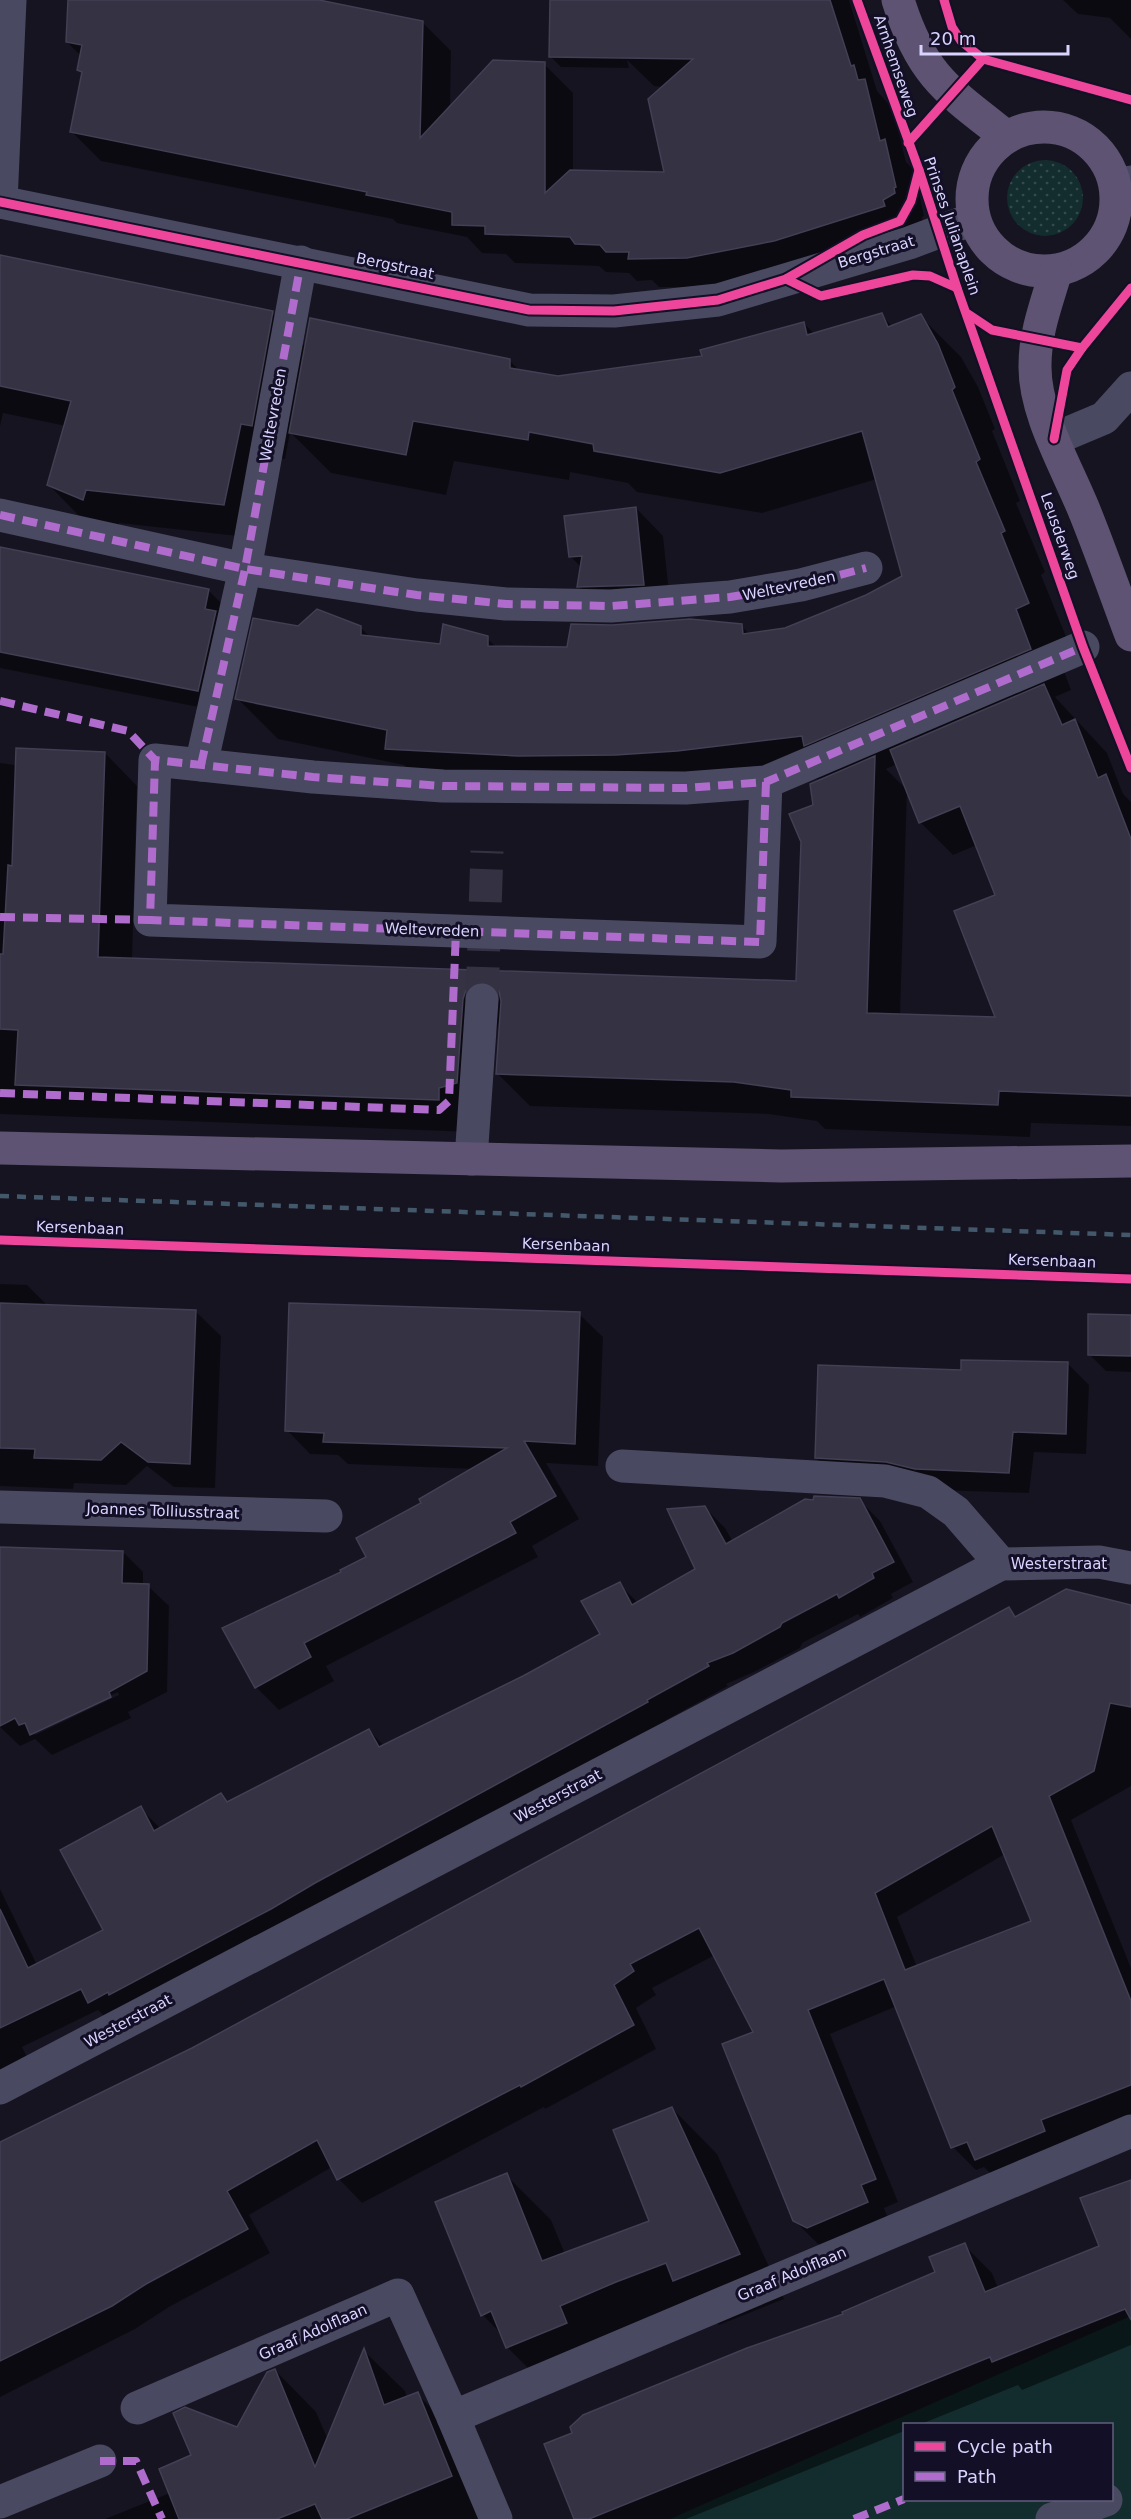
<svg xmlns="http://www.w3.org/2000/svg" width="1131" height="2519" font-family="'DejaVu Sans',sans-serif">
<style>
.grass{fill:url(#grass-dots)}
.green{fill:#132c2d;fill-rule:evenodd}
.shadow{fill:#0007;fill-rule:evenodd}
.building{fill:#343243;stroke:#433f54;stroke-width:1.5;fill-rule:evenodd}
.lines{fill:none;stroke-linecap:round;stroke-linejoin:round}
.minor-tunnel{stroke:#333142;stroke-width:33;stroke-dasharray:33 16;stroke-linecap:butt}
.minor{stroke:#4a4962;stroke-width:33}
.major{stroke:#5e5373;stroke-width:33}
.rail{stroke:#43596b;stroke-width:4.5;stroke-dasharray:9 8;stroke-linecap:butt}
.quiet{stroke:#b06ccc;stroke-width:8;stroke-dasharray:15 8;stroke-linecap:butt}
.cycleway-casing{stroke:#130f26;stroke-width:13}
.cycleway{stroke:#ed469a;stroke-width:9}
.labels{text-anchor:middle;stroke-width:6;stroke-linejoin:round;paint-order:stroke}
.street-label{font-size:15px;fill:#d9d4ff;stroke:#130f26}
</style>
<defs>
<pattern id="grass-dots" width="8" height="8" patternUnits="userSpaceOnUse" patternTransform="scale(1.5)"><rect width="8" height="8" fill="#132c2d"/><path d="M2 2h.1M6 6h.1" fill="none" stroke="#354a4c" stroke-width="1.8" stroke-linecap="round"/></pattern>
</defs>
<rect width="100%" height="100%" fill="#161421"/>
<!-- grass -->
<circle class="grass" cx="1045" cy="198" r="38"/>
<!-- green -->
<path class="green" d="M1131,2316V2519H670ZM904,2424H1112V2500H904Z"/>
<!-- shadow -->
<g class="shadow">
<polygon points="69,0 311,0 422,22 451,51 450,109 544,64 573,93 573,172 666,173 665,87 654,86 627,60 629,68 561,67 551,57 552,0 849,0 877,91 893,109 906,162 914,170 924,216 922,217 923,222 717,287 659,287 652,280 637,281 629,273 606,272 599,266 515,263 506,254 482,253 467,237 397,223 393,219 101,161 72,132 83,75 79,70 81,56 67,42"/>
<polygon points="1063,0 1131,0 1131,39 1110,18 1078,14"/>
<path d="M0,256L272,313L306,347L510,361L520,371L558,378L704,358L804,323L814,334L881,315L893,327L920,316L961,357L978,387L995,429L992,431L1020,501L1016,503L1045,572L1041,575L1069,644L1056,650L1071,690L1055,697L1107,753L1123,794L1131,802V1126L1031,1123L1030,1137L825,1129L817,1121L768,1114L530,1106L497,1073L500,1018L471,1132L0,1114V763L30,767L105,753L137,786L132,960L797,982L815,806L824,778L718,792L428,789L404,765L278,739L237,698L299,627H360L371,638L441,645L487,638L497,648L569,649L741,626L751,635L785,630L867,597L904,577L877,479L762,513L637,492L628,483L570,472L569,480L454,461L446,495L331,473L290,432L285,459L275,457L257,538L119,523L117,532L82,519L49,485L66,426L3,413L0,426ZM897,764L920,822L953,855L977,845L997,896V1019L900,1016L907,790L886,769Z"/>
<polygon points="636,508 663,536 671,612 606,614 578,586 581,567 571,557"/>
<polygon points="0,549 208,590 229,611 219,711 0,668"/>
<polygon points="0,1284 27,1285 48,1306 195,1311 221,1336 215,1488 174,1487 147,1466 126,1485 74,1483 73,1489 0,1486"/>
<polygon points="579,1314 603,1337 598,1466 546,1463 579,1519 532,1546 538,1557 326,1666 334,1681 279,1710 256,1687 343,1573 368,1558 423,1504 474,1469 348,1464 338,1455 310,1454 287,1430"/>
<polygon points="1131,1317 1131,1372 1106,1371 1089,1354"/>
<polygon points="1068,1364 1089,1385 1086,1454 1034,1452 1029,1493 937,1490 837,1479 816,1458 962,1372"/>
<polygon points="859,1500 880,1521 913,1582 891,1594 893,1598 860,1617 858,1614 802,1643 800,1648 754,1672 726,1684 728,1686 666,1720 667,1723 110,2022 98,2010 22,2047 32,2067 0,2083 0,1889 37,1965 105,1931 140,1808 161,1829 221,1795 229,1803 369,1730 384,1746 524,1677 602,1635 619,1584 638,1603 697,1569 705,1508 725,1528 733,1542"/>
<path d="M0,1548L123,1552L143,1572V1586H148L169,1606L167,1692L128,1712L131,1718L52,1755L35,1739L20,1746L0,1727ZM118,1692L119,1695L35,1735L32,1732Z"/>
<path d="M1131,1607V1786L1071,1820L1131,1968V2116L999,2182L984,2167L976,2170L953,2147L897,2006L830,2034L898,2202L884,2208L891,2226L831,2250L818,2244L794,2220L756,2032L715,1955L652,1988L656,1995L636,2008L656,2049L545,2109L544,2107L362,2203L339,2179L332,2167L249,2215L270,2253L169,2307L135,2329L0,2397V2144L192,2050L1009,1609L1017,1618ZM1005,1854L1033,1922L917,1967L897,1917Z"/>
<polygon points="672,2108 717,2154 784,2299 719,2325 704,2310 604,2351 611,2369 552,2392 507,2347 502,2335 483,2315 506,2175 551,2220 565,2254 651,2222"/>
<polygon points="1131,2194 1131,2345 1022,2390 1018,2385 921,2424 904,2424 904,2431 686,2519 576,2519 845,2315 937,2273 964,2245 992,2273 998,2288 1101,2246"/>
<polygon points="364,2351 405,2391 407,2398 417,2394 459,2435 488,2519 105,2519 170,2493 193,2456 238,2429 275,2370 316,2412 328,2440"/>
</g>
<!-- building -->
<g class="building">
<polygon points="68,0 319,0 423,21 420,138 493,60 545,62 545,193 570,170 664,172 648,99 693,59 549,57 550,0 830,0 851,66 854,65 858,80 865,79 880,141 885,139 896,187 894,188 895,193 883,200 885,206 774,241 687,258 628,259 629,252 606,252 600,245 575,244 570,237 485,234 485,226 452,225 452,212 366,195 367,192 70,132 82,72 77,70 82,45 66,42"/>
<polygon points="0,255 273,311 252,426 241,424 224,505 86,490 83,500 47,485 71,401 0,386"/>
<polygon points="882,313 888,327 921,314 938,344 955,387 952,390 980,459 976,462 1005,531 1001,533 1029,603 1016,609 1031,649 804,746 802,736 677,751 615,755 518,756 385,749 387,730 235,699 253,618 298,626 317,609 361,626 361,635 440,644 443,624 488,636 488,646 567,647 571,624 612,625 690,619 742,624 743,634 785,628 866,595 902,576 862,431 720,473 594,451 593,444 529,432 528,440 413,421 406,455 289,433 310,318 510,359 510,368 558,376 702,356 700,350 804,322 807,335"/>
<polygon points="636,507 644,585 577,587 582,556 569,557 564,516"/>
<polygon points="0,547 209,589 205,609 216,611 198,691 0,652"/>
<polygon points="1044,684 1062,725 1075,719 1098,778 1106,774 1131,839 1131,1096 999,1091 998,1105 791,1097 791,1090 734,1082 496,1074 501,1001 499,991 493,985 483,981 473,983 466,990 463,999 457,1083 439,1088 439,1100 15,1085 18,1030 0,1029 0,954 3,954 8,865 12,866 16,748 105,752 98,957 796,981 801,842 789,814 813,805 810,784 875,756 867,1013 995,1017 954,911 995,895 960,806 919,823 890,750"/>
<polygon points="0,1303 196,1310 190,1464 148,1462 121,1442 101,1460 34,1458 35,1449 0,1448"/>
<polygon points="289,1303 580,1312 575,1444 524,1441 556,1496 510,1522 516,1533 304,1643 311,1657 255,1688 222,1628 341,1572 340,1570 366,1557 356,1538 421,1503 419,1499 507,1448 323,1442 324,1433 285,1431"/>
<polygon points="1088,1314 1131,1315 1131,1356 1088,1355"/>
<polygon points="961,1360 1068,1362 1066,1434 1013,1432 1009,1473 915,1469 886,1462 815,1458 818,1365 961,1370"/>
<polygon points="814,1496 860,1498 894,1562 872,1573 874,1578 839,1598 837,1594 782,1623 780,1627 733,1653 707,1663 709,1666 647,1700 648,1702 315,1883 271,1909 109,1995 108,1992 88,2003 81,1989 0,2028 0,1909 28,1968 103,1930 60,1850 141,1806 154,1831 221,1793 227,1802 369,1729 379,1747 523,1676 600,1634 581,1601 620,1582 632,1605 695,1569 667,1509 705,1506 726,1544 805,1499 813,1500"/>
<polygon points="0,1547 123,1551 122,1583 149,1584 147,1671 109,1692 111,1697 30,1735 25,1723 19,1725 15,1718 0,1726"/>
<path d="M1066,1589L1131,1605V1707L1110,1703L1094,1771L1049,1796L1131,2001V2085L1041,2120L1045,2131L975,2160L967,2142L951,2148L884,1979L808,2010L876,2179L861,2185L868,2202L807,2228L793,2221L722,2044L753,2032L699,1928L630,1964L634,1971L614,1985L634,2025L521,2087L520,2085L337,2180L317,2140L227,2191L248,2229L146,2284L112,2306L0,2361V2142L192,2048L1009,1607L1015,1617ZM992,1826L1031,1921L905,1970L875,1893Z"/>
<polygon points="672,2107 740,2254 673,2281 666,2263 616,2282 560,2306 567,2323 506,2348 491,2311 481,2316 435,2202 507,2173 542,2261 649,2221 613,2130"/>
<polygon points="1131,2180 1131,2320 1125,2309 992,2362 990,2357 589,2519 574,2519 544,2444 572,2433 570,2427 583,2415 747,2348 843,2314 842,2312 935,2272 929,2257 965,2243 985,2292 1099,2246 1080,2198"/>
<polygon points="364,2348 384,2405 418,2392 452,2476 347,2519 322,2519 315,2504 277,2519 179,2519 159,2469 191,2455 173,2413 185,2407 237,2427 267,2372 275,2369 315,2467"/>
</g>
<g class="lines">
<!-- minor-tunnel -->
<polyline class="minor-tunnel" points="482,1000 487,851"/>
<!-- minor -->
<g class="minor">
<polyline points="1116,184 1131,182"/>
<polyline points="0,202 529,310 614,311 718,300 909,243 973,219"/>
<polyline points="1,202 10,0"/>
<polyline points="1054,439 1104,418 1131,388"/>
<polyline points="0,515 245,569 417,595 506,604 611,606 730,597 801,585 866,568"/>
<polyline points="201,765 245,569 301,262"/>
<polyline points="766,782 760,942 150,920 155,760 313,777 443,786 686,788 766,782 1083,647"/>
<polyline points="471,1159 482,1000"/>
<polyline points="622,1466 885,1481 928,1492 956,1512 1001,1564"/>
<polyline points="0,1507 326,1516"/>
<polyline points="0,2088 1001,1564 1099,1562 1131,1568"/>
<polyline points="137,2408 398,2295 453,2417 1131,2131"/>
<polyline points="453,2417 496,2519"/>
<polyline points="0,2502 100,2461"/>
<polyline points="1052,2519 1106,2500"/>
</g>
<!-- major -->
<g class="major">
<path d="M898,0C921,75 948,91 1007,137"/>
<circle cx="1044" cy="199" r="72"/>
<path d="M1056,271C1047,302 1035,332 1035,365C1034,414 1068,469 1086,515C1102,555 1116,595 1131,635"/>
<polyline points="0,1148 781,1166 1131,1161"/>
</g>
<!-- rail -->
<polyline class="rail" points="0,1196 1131,1235"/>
<!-- quiet -->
<g class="quiet">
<polyline points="0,515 245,569 417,595 506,604 611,606 730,597 801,585 866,568"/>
<polyline points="0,701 128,731 155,760"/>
<polyline points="201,765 245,569 301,262"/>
<polyline points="766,782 760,942 150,920 155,760 313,777 443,786 686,788 766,782 1083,647"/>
<polyline points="0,917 150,920"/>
<polyline points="0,1093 439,1110 449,1101 456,931"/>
<polyline points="100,2461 136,2461 162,2519"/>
<polyline points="854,2519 904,2499"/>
</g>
<!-- cycleway casing -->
<g class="cycleway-casing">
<g id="cycleway">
<polyline points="857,0 919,170 957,288 1083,647 1131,768"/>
<polyline points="944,0 952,27 961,41 983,59 1131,100"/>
<polyline points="908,143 983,59"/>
<polyline points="0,202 529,310 614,311 718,300 786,279 863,235 900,221 911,201 919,170"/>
<polyline points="786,279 821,296 913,275 930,276 957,288"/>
<polyline points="968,314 992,330 1082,348 1131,288"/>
<polyline points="1054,439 1067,370 1082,348"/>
<polyline points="0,1240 1131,1279"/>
</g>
</g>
<!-- cycleway -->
<use href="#cycleway" class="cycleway"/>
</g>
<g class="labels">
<!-- street labels -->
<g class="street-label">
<text transform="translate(896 66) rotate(71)" y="5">Arnhemseweg</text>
<text transform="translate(952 226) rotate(71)" y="5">Prinses Julianaplein</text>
<text transform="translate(876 252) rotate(-17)" y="5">Bergstraat</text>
<text transform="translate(395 266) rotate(12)" y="5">Bergstraat</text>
<text transform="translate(273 415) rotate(-80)" y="5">Weltevreden</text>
<text transform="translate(1060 536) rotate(71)" y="5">Leusderweg</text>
<text transform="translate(789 586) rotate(-12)" y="5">Weltevreden</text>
<text transform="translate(432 930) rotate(2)" y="5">Weltevreden</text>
<text transform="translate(80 1228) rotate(2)" y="5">Kersenbaan</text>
<text transform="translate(566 1245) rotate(2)" y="5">Kersenbaan</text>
<text transform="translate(1052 1261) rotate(2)" y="5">Kersenbaan</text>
<text transform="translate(163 1511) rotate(2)" y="5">Joannes Tolliusstraat</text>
<text x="1059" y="1569">Westerstraat</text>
<text transform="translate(558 1796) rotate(-28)" y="5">Westerstraat</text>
<text transform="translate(128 2021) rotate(-28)" y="5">Westerstraat</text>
<text transform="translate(792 2274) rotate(-23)" y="5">Graaf Adolflaan</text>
<text transform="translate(313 2332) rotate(-24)" y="5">Graaf Adolflaan</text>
</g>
</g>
<!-- legend -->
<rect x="903" y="2423" width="210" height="78" fill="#130f26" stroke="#625e7d" stroke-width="1.5"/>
<rect x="915" y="2442" width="30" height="9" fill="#ed469a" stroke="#625e7d" stroke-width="1.5"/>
<text x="957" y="2453" font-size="18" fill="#d9d4ff">Cycle path</text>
<rect x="915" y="2472" width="30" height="9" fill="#b06ccc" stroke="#625e7d" stroke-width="1.5"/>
<text x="957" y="2483" font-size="18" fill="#d9d4ff">Path</text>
<!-- scale -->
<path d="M921 45v9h147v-9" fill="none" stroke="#d9d4ff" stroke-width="3"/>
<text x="930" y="45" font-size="18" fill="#d9d4ff" stroke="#130f26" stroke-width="4.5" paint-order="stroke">20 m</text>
</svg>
